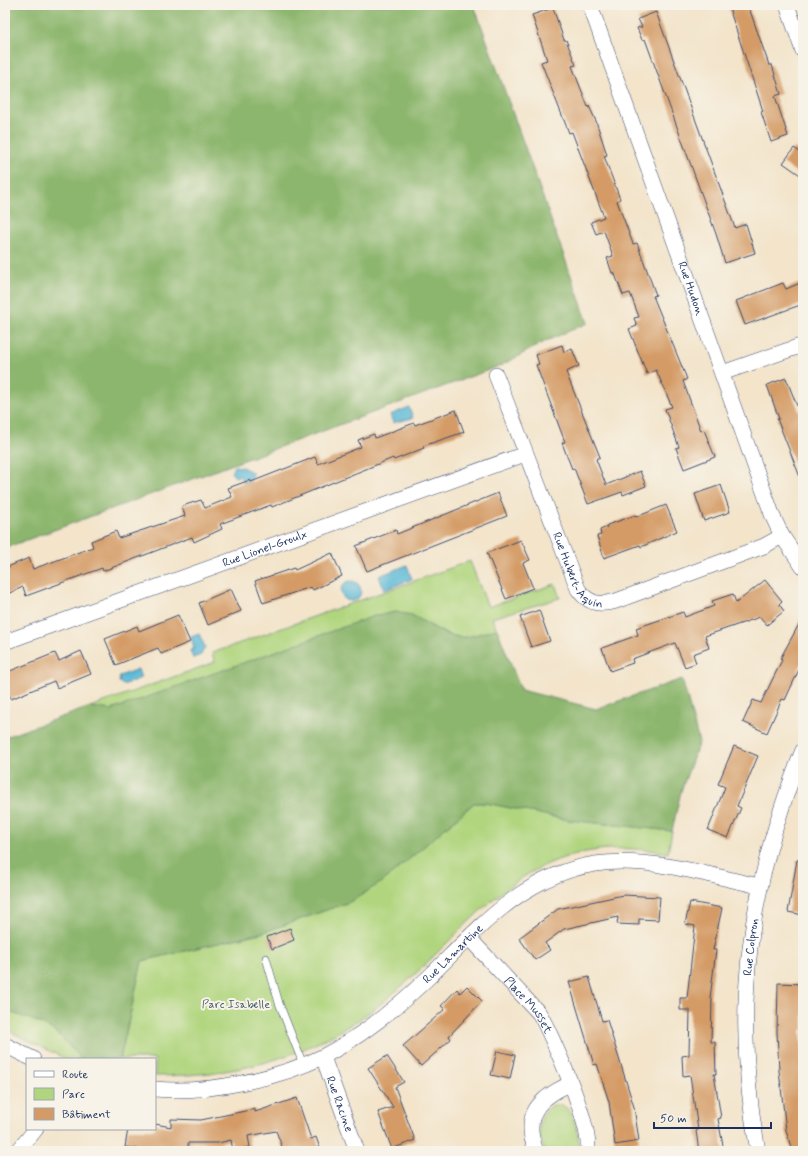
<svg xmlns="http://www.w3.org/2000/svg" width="808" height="1156" font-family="Mynerve,sans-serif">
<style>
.green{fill:#b0d57e;stroke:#66826e}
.forest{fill:#8cb66d;stroke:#547266}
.water{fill:#57b7d5;stroke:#39739a}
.building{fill:#d49b66}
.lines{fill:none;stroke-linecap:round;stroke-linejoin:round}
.lane-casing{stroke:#3b4a6e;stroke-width:8}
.street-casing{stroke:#3b4a6e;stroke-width:16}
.lane{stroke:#fff;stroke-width:7}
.street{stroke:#fff;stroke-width:15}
.labels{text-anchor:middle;stroke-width:4;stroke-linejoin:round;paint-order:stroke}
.street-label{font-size:12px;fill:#1b2f5e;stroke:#f7f3e8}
.park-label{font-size:12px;fill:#405866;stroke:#f7f3e8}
</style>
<rect width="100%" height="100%" fill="#f7f3e8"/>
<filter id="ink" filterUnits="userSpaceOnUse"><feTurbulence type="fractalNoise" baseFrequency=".025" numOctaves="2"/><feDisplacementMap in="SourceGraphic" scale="8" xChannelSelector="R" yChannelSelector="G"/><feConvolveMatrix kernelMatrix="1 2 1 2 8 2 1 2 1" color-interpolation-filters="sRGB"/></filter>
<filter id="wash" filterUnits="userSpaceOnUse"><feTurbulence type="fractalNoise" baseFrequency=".012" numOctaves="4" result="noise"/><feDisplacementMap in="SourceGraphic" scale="16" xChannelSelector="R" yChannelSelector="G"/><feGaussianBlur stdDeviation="0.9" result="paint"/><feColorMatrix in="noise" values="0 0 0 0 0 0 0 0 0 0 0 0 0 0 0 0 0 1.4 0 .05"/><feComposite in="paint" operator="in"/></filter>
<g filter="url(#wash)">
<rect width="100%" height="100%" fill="#f3e4ca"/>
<!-- green -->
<g class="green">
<path d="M470,561L488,607L555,584L560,598L492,618L497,629C469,639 456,642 430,625L111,710L90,707L215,662L212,653Z"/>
<path d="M474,803H486L569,820L672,831L668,853C509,824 470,945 361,1018C297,1061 231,1076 155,1076V1059H120L142,961L264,932L352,901Z"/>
<path d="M5,1010C21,1017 40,1020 54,1031C64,1038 72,1050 82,1059H66L5,1029Z"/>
<path d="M553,1105C557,1105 562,1104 565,1107C575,1113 581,1140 578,1151H545C538,1134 535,1117 553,1105Z"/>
</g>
<!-- forest -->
<g class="forest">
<polygon points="5,5 474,5 588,323 546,341 502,365 486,371 5,548"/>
<path d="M396,612L412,615L445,634L463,638L497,629L521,690L596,709L682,679L699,742L681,791L672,831L569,820L486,803H474L385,880L352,901L264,932L142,961L120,1059H82C72,1050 64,1038 54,1031C39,1020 21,1017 5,1010V737L90,707L111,710L374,616Z"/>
</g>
<!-- water -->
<g class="water">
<polygon points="409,407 413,418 393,423 390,415"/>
<polygon points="235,466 242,467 252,472 252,477 249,482 244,482 240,476 235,477 231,472"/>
<polygon points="407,565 412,579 384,590 379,576"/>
<circle cx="351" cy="591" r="10"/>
<polygon points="199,634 205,647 201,655 193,658 190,651 194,648 191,637"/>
<polygon points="138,669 141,678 123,685 119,682 120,676"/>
</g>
<g id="blocks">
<!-- building -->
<g class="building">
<polygon points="728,5 748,5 769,65 772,65 781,94 775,96 788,136 771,142 761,112 763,111"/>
<polygon points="553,8 564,40 566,40 576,65 572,66 588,107 589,106 596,121 607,155 604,156 620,199 617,201 633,244 637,243 656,295 653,296 687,379 683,381 701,431 704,430 715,457 684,469 676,448 679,447 665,409 672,407 656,370 647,374 629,329 637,326 634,318 639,317 630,293 623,295 614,272 612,273 607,258 613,256 604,231 596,234 591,222 604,217 572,132 569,133 541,62 547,60 532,15"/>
<polygon points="656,12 735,228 746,224 755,253 725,263 716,234 645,39 642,40 637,28 642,27 638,19"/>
<polygon points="794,148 803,154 803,177 783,163"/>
<polygon points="783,283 786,289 800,283 803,290 803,304 745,325 736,301"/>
<polygon points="562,345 564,352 572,349 579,366 566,372 600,457 596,459 606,485 640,471 646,486 623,495 622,492 588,504 574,468 572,469 562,443 565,442 536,365 539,364 536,355"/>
<polygon points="786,378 803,421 802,482 777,419 779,419 767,385"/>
<polygon points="456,410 464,432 423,446 424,448 394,460 393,458 272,507 271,505 220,524 222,529 194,542 192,537 103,571 102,568 26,596 23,587 5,595 5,568 29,558 33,569 93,547 91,541 116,531 119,538 185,516 182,506 201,500 205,508 232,497 228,488 250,480 251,482 315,457 318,464 361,447 358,440 374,434 375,438 414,423 415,425"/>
<polygon points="721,485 730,512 704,521 695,494"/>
<polygon points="498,493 507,516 367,571 356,546 396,530 397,534"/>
<polygon points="666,505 677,531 641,547 640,545 604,558 597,536 601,535 600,530 607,527 607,525 636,515 636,517"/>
<polygon points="521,540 530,560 523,563 533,588 506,599 487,553"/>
<polygon points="332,553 342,576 313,590 311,587 263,603 255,581 294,568 295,570"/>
<polygon points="765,580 782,601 779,604 784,611 767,625 760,617 705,636 709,648 693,654 696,663 685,667 675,643 632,659 633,663 610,671 602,648 638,635 636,628 683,612 685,617 714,606 712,601 733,594 736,603"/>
<polygon points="231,589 241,611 208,625 199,603"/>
<polygon points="539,610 550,641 531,647 520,617"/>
<polygon points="178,615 190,642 161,654 158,648 116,665 105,639 137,626 139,631"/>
<polygon points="803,617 803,661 785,700 782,699 767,733 743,722 753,700 761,703 782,660 780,659"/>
<polygon points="81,651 91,674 57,688 54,681 11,699 5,685 5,673 55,653 59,661"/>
<polygon points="734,746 758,756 737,806 741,808 728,838 708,830 725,787 718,784"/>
<polygon points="797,860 803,860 803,915 788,912"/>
<polygon points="623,895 660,897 658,920 639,919 639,925 617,924 618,917 564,929 545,943 550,950 535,960 519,938 558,909"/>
<polygon points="690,902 722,908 713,950 716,950 710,998 712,998 711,1042 715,1042 716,1074 714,1074 721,1118 718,1119 724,1151 699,1151 696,1131 698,1130 690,1075 683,1076 682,1056 689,1055 690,1010 680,1010 680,998 687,998 695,926 685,924"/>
<polygon points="290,928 294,940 272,949 267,937"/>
<polygon points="589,977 602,1021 607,1020 634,1107 639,1141 615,1145 609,1102 597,1064 594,1065 569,982"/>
<polygon points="778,983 803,984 803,1030 801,1030 803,1070 801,1070 803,1093 803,1151 792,1151 786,1130 779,1071 777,1032"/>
<polygon points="467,986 482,1001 449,1036 451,1039 421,1066 403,1046 445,1009 441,1006 457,989 460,993"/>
<polygon points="497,1051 515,1055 510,1079 491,1075"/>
<polygon points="387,1056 404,1082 395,1087 415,1140 392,1149 378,1112 393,1107 368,1068"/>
<polygon points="297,1098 311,1139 316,1137 321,1151 282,1151 283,1149 276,1131 248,1136 250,1147 233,1151 231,1140 218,1143 188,1143 188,1151 148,1151 125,1147 128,1129 155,1129 155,1124 171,1127 171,1119 201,1120 255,1109 255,1112"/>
</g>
</g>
</g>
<g filter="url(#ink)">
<use href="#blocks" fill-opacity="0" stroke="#3b4a6e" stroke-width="1"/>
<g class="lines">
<!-- lane casing -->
<g class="lane-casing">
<polyline id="lane" points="266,958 279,1003 303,1064"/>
</g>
<!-- street casing -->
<g class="street-casing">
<g id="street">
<path id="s1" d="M590,5L773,517L782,536L803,567"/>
<polyline points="787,5 803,51"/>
<polyline points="722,373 803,345"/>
<path id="s2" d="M496,375L578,589C588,604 600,606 616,601L764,546L782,536"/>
<path id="s3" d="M5,642L525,454"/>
<path id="s4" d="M469,938L539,1013C551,1033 595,1132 587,1151"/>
<polyline points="5,1045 33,1059"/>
<path id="s5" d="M323,1057L357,1151"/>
<path id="s6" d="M155,1089C206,1094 278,1079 324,1056C364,1035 399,1006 432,974C481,926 523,876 595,864C648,856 708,875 759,886"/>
<polyline points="18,1151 36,1129"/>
<path d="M536,1151C522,1116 538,1098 570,1084"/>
<path id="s7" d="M758,1151C731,1009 749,883 803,750"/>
</g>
</g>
<!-- lane -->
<use href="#lane" class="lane"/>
<!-- street -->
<use href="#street" class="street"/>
</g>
</g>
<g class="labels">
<!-- street labels -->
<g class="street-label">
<text dy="4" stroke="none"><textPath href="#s1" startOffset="301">Rue Hudon</textPath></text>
<text dy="4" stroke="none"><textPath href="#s3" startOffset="276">Rue Lionel-Groulx</textPath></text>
<text dy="4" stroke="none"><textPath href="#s2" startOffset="214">Rue Hubert-Aquin</textPath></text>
<text dy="4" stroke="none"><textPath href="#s7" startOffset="205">Rue Colpron</textPath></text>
<text dy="4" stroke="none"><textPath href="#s6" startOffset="339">Rue Lamartine</textPath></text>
<text dy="4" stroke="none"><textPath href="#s4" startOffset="90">Place Musset</textPath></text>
<text dy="4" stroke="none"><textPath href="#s5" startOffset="50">Rue Racine</textPath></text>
</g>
<!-- park labels -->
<g class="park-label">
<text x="236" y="1008">Parc Isabelle</text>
</g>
</g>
<!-- margin -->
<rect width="808" height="1156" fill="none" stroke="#f7f3e8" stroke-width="20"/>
<!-- legend -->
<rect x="26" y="1058" width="130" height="72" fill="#f7f3e8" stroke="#9fa5b1"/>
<rect x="34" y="1071" width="20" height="6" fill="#ffffff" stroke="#9fa5b1"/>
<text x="62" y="1078" font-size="12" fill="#1b2f5e">Route</text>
<rect x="34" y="1088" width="20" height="12" fill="#b0d57e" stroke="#9fa5b1"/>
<text x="62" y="1098" font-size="12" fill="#1b2f5e">Parc</text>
<rect x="34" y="1108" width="20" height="12" fill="#d49b66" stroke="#9fa5b1"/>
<text x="62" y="1118" font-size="12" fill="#1b2f5e">Bâtiment</text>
<!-- scale -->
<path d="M654 1122v6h117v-6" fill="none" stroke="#1b2f5e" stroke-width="2"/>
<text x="660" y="1122" font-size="12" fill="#1b2f5e" stroke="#f7f3e8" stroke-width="3" paint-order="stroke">50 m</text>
</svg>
